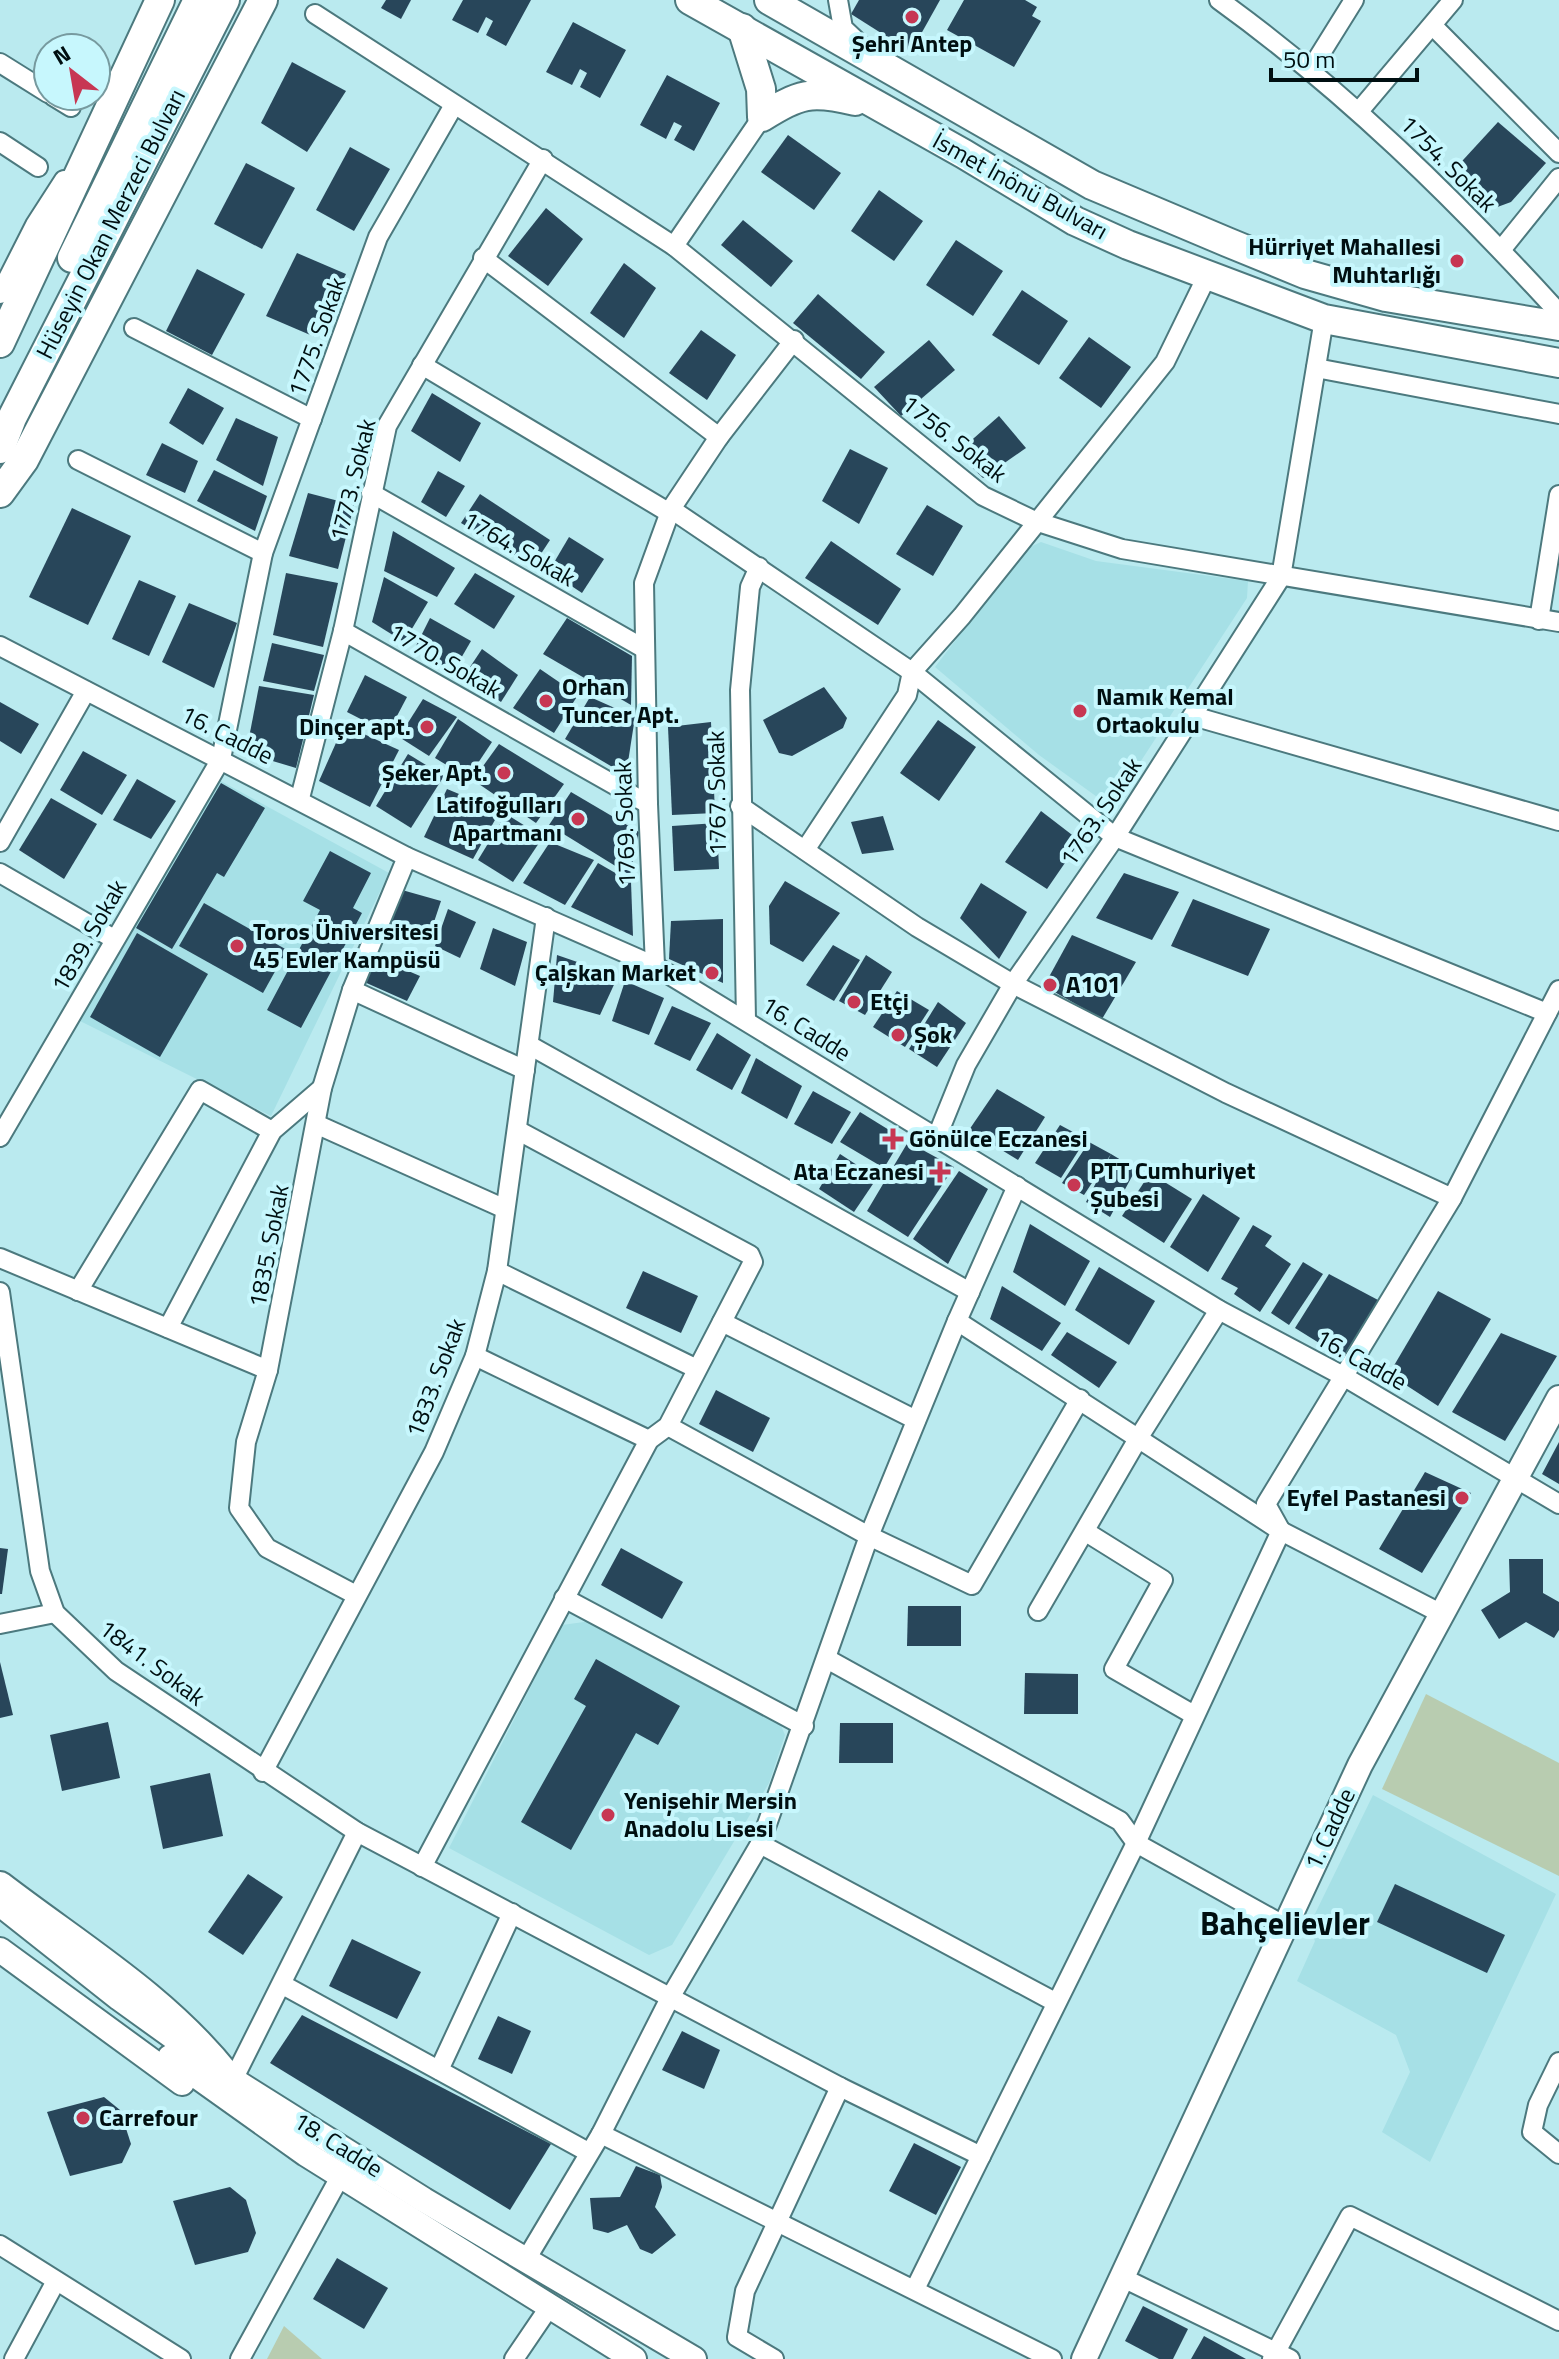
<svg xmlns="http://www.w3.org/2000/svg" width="1559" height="2359" font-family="'Titillium Web',sans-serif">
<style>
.built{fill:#a6e0e6}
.green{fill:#b8ccb0}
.building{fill:#28465a}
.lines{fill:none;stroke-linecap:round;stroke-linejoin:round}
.street-casing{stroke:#4c797e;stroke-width:22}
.secondary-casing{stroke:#4c797e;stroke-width:28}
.primary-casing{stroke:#4c797e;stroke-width:32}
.street{stroke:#fff;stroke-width:18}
.secondary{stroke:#fff;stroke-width:24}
.primary{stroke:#fff;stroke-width:28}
.poi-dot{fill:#c73753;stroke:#c7f7fd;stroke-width:3}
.labels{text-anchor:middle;stroke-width:8;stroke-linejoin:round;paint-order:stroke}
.poi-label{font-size:24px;font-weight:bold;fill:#000f11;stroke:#c7f7fd;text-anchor:start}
.street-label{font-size:24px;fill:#000f11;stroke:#c7f7fd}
.district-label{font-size:32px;font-weight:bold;fill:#000f11;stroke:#c7f7fd}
</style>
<rect width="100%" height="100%" fill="#baeaef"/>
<!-- built -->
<g class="built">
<polygon points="1041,542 1096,561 1248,581 1247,598 1111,807 1039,755 935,667 1026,549"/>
<polygon points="219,780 389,873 271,1116 78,1020"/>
<polygon points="591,1621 779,1721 785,1735 769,1783 672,1945 649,1955 449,1848 562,1625"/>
<polygon points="1373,1795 1556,1894 1430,2162 1382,2132 1410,2072 1396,2035 1297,1981 1315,1941 1309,1926"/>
</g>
<!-- green -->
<g class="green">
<polygon points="1426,1694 1559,1763 1559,1876 1382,1789"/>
<polygon points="284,2326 322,2359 267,2359"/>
</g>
<!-- building -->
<g class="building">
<polygon points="386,0 411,0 401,19 381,8"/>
<polygon points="463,0 531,0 506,46 486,35 493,21 486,17 478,33 452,20"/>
<polygon points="859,0 940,0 911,52 851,14"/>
<polygon points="964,0 1025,0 1037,7 1032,16 1041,21 1014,67 947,30"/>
<polygon points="573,22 626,50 600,98 580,87 587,73 580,69 572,85 546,72"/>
<polygon points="292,62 346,91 307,152 261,123"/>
<polygon points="667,75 720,103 694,151 674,140 682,126 674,122 666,139 640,125"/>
<polygon points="1498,122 1546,163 1511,202 1492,209 1452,172"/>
<polygon points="788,135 841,173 814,210 761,172"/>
<polygon points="350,147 390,169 354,231 316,210"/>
<polygon points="246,163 295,188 262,249 214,224"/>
<polygon points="879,190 923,221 894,261 851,231"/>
<polygon points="546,208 583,239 548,286 508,256"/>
<polygon points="743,220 793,261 771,287 721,245"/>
<polygon points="956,240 1003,271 973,316 926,285"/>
<polygon points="297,253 346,274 315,337 266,316"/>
<polygon points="624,263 656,288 624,338 590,313"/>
<polygon points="197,269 245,294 212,355 166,331"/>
<polygon points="1022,290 1068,321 1039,365 992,335"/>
<polygon points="818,294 885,352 861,379 793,323"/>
<polygon points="701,330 736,355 707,400 669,373"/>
<polygon points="1089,337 1131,367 1101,408 1059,378"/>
<polygon points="929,340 955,370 901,416 874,387"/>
<polygon points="188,388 224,408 203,445 169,423"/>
<polygon points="432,393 481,423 460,462 411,431"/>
<polygon points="999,416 1026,448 983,478 957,453"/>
<polygon points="236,418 278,437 263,486 216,460"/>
<polygon points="162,443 198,461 185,493 146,475"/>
<polygon points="850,449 888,468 859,524 822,501"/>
<polygon points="214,470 267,496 255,531 197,501"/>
<polygon points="438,471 465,486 446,517 421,502"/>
<polygon points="308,493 354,505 338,569 289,556"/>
<polygon points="480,494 550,540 533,566 461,523"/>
<polygon points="927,505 963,526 933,576 896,554"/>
<polygon points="72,508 131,536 88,625 29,597"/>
<polygon points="393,531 455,568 437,597 384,571"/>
<polygon points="569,537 604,559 582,593 549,571"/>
<polygon points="831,541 901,589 878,625 805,578"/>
<polygon points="286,573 338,583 323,647 273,635"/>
<polygon points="475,573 515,596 494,629 454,604"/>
<polygon points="384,577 428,602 404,642 372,622"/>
<polygon points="139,580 176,596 149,656 112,639"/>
<polygon points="189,603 237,623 214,688 162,662"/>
<polygon points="430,618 471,641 453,672 415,648"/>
<polygon points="567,618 632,656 631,705 543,654"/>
<polygon points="272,643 324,655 314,691 263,681"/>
<polygon points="482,649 518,675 501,702 464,676"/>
<polygon points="540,669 578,695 554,733 513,708"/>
<polygon points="365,675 407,697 388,733 347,712"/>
<polygon points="259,686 314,695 296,768 246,753"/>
<polygon points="824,687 847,718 843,728 792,756 779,753 763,720"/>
<polygon points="590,697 635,717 626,775 565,739"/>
<polygon points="423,699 457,717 429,756 399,737"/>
<polygon points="0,702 39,724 21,754 0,741"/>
<polygon points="458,719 492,742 468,778 435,758"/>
<polygon points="938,720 976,747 939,801 900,773"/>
<polygon points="711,722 715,813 672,815 668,727"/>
<polygon points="344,725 399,750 370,807 319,781"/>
<polygon points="499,744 564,784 536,823 473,780"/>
<polygon points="83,751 127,775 102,815 60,790"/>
<polygon points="408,754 444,776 411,828 376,806"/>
<polygon points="137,779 176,801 151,839 113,820"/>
<polygon points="221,783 265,808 224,877 217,873 172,949 136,928"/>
<polygon points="447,789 500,811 473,859 424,837"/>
<polygon points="571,792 639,832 630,875 549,825"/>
<polygon points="51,798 97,824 64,879 19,850"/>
<polygon points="1041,811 1080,841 1047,889 1005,862"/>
<polygon points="506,814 543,837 513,882 478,860"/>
<polygon points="883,816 894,850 862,854 851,822"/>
<polygon points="717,823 719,869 674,871 672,826"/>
<polygon points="550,842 594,860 565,905 523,883"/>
<polygon points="330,851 371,873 353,908 362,913 301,1028 267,1010 320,910 303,901"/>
<polygon points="598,863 631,882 633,936 571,907"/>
<polygon points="1124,873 1179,892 1152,940 1096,918"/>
<polygon points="785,881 840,913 803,962 770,944 769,906"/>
<polygon points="981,883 1027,912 999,959 960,918"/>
<polygon points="402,890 441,901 428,940 389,929"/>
<polygon points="1193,899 1270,929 1248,976 1171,946"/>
<polygon points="204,903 287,950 263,993 179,946"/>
<polygon points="448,909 476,922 460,958 435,946"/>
<polygon points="723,919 723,983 669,959 671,921"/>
<polygon points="493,928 527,942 515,986 480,969"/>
<polygon points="137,933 208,974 160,1057 90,1017"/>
<polygon points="1072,935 1136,962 1102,1019 1044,986"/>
<polygon points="833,945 860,960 834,1001 806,985"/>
<polygon points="557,955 618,976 600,1015 553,1002"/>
<polygon points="866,955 892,972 865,1015 839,1001"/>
<polygon points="373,956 420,976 407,1001 362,981"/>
<polygon points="625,981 664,998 649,1035 612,1021"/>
<polygon points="897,991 929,1010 905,1047 873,1027"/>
<polygon points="938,1002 966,1023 937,1067 909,1049"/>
<polygon points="672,1006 711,1023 690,1061 654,1044"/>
<polygon points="717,1033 751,1055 732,1090 696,1070"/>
<polygon points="756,1058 802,1086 787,1119 741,1093"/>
<polygon points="997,1089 1045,1117 1018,1160 969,1130"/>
<polygon points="813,1091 851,1112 832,1144 794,1124"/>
<polygon points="860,1112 902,1138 884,1168 840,1142"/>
<polygon points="1060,1125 1086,1139 1061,1178 1035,1163"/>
<polygon points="908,1142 954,1167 908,1237 867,1211"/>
<polygon points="1089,1142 1111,1154 1136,1169 1110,1217 1086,1202 1111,1154 1084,1195 1062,1183"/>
<polygon points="840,1154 877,1178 854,1212 819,1189"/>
<polygon points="959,1171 988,1189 948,1264 913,1239"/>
<polygon points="1150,1173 1192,1199 1164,1243 1122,1216"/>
<polygon points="1203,1194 1240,1218 1208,1272 1170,1247"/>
<polygon points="1030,1224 1090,1261 1065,1306 1013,1272"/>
<polygon points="1253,1225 1272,1236 1265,1246 1291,1264 1260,1312 1234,1294 1238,1288 1221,1279"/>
<polygon points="1303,1262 1323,1274 1289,1325 1271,1313"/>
<polygon points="1099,1267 1155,1301 1129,1345 1075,1310"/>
<polygon points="643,1271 698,1296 681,1333 626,1308"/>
<polygon points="1329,1274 1378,1300 1345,1359 1295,1328"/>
<polygon points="1002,1286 1061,1323 1042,1351 990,1319"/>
<polygon points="1438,1291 1491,1319 1438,1406 1389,1374"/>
<polygon points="1067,1332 1117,1362 1099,1388 1051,1355"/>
<polygon points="1501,1333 1557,1356 1505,1441 1452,1412"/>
<polygon points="716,1390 770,1418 753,1452 699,1424"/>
<polygon points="1559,1442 1559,1484 1542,1474"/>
<polygon points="1425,1472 1471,1493 1422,1573 1379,1549"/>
<polygon points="0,1548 8,1549 2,1594 0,1594"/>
<polygon points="621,1548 683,1582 662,1619 601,1585"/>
<polygon points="1509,1559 1543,1559 1543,1593 1559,1602 1559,1630 1554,1638 1526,1622 1499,1639 1481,1610 1510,1592"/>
<polygon points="908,1606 961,1606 961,1646 907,1646"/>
<polygon points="596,1659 680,1706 658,1745 636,1733 571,1850 521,1822 586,1706 574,1699"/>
<polygon points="0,1662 13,1715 0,1718"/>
<polygon points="1025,1673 1078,1674 1078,1714 1024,1714"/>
<polygon points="108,1722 120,1778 62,1791 50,1735"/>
<polygon points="840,1723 893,1723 893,1763 839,1763"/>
<polygon points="210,1773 223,1836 163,1849 150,1786"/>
<polygon points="248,1874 283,1897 243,1955 208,1932"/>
<polygon points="1395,1884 1505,1935 1487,1973 1377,1922"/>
<polygon points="352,1939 421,1972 397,2019 329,1986"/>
<polygon points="302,2015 551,2144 510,2210 270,2063"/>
<polygon points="498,2016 531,2031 512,2074 478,2059"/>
<polygon points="682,2031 720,2050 704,2089 662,2070"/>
<polygon points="104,2097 120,2110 131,2144 122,2163 70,2176 47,2112"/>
<polygon points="914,2143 961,2167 936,2215 889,2191"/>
<polygon points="636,2166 660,2175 662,2187 655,2207 676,2235 652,2254 640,2249 627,2225 608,2233 593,2229 590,2198 620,2197"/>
<polygon points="230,2187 246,2200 256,2233 248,2252 195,2265 173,2201"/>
<polygon points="337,2258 388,2288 364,2329 313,2299"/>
<polygon points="1143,2306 1188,2329 1173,2359 1159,2359 1125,2341"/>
<polygon points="1204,2336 1246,2359 1191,2359"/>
</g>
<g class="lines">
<!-- street casing -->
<g class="street-casing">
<g id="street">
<polyline points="838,0 843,28 860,44"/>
<path d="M1219,0C1345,91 1454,198 1559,313"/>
<polyline points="315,14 674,246 983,496 1035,521 1122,549 1559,622"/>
<polyline points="1433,26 1559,153"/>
<polyline points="0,63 48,93"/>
<polyline points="1311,69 1354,0"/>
<polyline points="53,96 71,107"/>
<polyline points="1360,110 1453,0"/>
<polyline points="0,142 38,167"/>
<polyline points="674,246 762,117"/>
<polyline points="1501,250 1559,178"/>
<polyline points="483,258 719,437"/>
<polyline points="0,294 35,225 64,180"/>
<polyline points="134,328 312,419"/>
<polyline points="422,365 668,512"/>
<polyline points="1316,368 1559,414"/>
<polyline points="78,460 263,553"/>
<polyline points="371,493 643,648"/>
<polyline points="671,509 912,672 1115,837 1547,1013"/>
<polyline points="1539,620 1559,495"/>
<polyline points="343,631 648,804"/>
<polyline points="0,646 407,857 655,966 1219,1310 1343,1376 1559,1504"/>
<polyline points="1193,716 1559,821"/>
<polyline points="300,798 343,631 387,426 543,159"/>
<polyline points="740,806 917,927 1013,984 1226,1093 1452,1198"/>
<polyline points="0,842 86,691"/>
<polyline points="805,850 907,695 912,672 962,616 1165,362 1207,276"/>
<polyline points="0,873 114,939"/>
<polyline points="655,966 648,804 644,583 671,509 719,437 794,340"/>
<polyline points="352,990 525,1070"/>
<polyline points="746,1020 740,690 750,587 759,567"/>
<polyline points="529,1045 970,1292"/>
<polyline points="318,1125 503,1208"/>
<polyline points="0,1137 221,759 263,553 378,237 454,105"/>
<polyline points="936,1139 966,1065 1013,984 1115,837 1281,577 1324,319"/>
<polyline points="0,1258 268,1370"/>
<polyline points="497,1271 695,1368"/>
<polyline points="78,1291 200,1090 272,1131"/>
<polyline points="0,1292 40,1571 55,1613 116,1671 357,1832 840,2087 981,2156"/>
<polyline points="957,1321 1281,1531 1440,1613"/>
<polyline points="722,1322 916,1420"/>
<polyline points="168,1328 272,1131 322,1088"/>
<polyline points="475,1356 649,1440"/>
<polyline points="668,1426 869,1536 972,1585 1080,1399"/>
<polyline points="1086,1532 1163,1580 1114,1669 1194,1715"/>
<polyline points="356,1595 267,1548 239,1508 246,1442 268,1370 322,1088 352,990 407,857"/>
<polyline points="564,1598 804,1726"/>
<polyline points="1038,1611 1139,1437 1219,1310"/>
<polyline points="0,1624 55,1613"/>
<polyline points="827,1659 1120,1821 1136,1843 1285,1926"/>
<polyline points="263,1772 434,1452 475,1356 497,1271 546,917"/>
<polyline points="760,1844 1055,2002"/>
<polyline points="422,1867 649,1440 668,1426 753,1262 750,1255 517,1130"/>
<polyline points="283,1985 588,2152"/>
<polyline points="1559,2062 1538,2105 1532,2132 1559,2154"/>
<polyline points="439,2070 512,1913"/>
<polyline points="233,2080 357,1832"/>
<polyline points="601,2134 1052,2359"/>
<polyline points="0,2245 181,2359"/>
<polyline points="527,2258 601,2134 671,1996 760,1844 869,1536 957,1321 1017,1186"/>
<polyline points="1121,2277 1290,2359"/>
<polyline points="915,2289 1136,1843 1281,1531 1266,1504 1452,1198 1559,990"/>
<polyline points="14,2359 56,2281"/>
<polyline points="240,2359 341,2175"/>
<polyline points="514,2359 550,2306"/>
<polyline points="774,2359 737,2337 745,2291 840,2087"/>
<polyline points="1272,2359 1350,2216 1559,2321"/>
</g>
</g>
<!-- secondary casing -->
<g class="secondary-casing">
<g id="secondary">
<polyline points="0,1904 119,1998 233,2080 424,2200 694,2359"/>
<polyline points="0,1950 182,2083"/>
<polyline points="170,2057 306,2154 634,2359"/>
<polyline points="1084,2359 1360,1765 1559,1398"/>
</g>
</g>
<!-- primary casing -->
<g class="primary-casing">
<g id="primary">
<polyline points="690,0 964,154 1075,221 1128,245 1324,319 1559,363"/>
<polyline points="769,0 1092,185 1227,242 1305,274 1386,297 1559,326"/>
<path d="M742,28L761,89L762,117C800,94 810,90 855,101"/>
<polyline points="72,258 198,0"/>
<polyline points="0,343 160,0"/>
<polyline points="0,449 12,418 225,0"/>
<polyline points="0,493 24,460 263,0"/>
<path d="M0,1886C78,1946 164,1997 226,2075"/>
</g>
</g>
<!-- street -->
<use href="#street" class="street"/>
<!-- secondary -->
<use href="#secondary" class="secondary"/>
<!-- primary -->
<use href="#primary" class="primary"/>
</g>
<!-- markers -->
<g class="poi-dot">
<circle cx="912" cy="17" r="8"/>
<circle cx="1457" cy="261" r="8"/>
<circle cx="546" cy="701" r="8"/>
<circle cx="1080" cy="711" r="8"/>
<circle cx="427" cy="727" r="8"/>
<circle cx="504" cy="773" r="8"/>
<circle cx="578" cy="819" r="8"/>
<circle cx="237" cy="946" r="8"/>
<circle cx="712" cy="973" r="8"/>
<circle cx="1050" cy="985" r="8"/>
<circle cx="854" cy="1002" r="8"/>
<circle cx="898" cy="1035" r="8"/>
<path d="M889 1127h8v8h8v8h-8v8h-8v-8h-8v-8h8z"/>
<path d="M936 1160h8v8h8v8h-8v8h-8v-8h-8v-8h8z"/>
<circle cx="1074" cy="1185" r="8"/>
<circle cx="1462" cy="1498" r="8"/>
<circle cx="608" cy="1815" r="8"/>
<circle cx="83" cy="2118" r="8"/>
</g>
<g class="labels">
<!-- poi labels -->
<g class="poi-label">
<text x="912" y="52" text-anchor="middle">Şehri Antep</text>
<text x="1441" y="255" text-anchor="end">Hürriyet Mahallesi<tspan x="1441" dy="28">Muhtarlığı</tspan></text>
<text x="562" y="695">Orhan<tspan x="562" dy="28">Tuncer Apt.</tspan></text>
<text x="1096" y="705">Namık Kemal<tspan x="1096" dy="28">Ortaokulu</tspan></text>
<text x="411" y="735" text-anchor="end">Dinçer apt.</text>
<text x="488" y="781" text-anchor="end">Şeker Apt.</text>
<text x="562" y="813" text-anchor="end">Latifoğulları<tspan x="562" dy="28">Apartmanı</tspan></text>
<text x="253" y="940">Toros Üniversitesi<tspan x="253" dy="28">45 Evler Kampüsü</tspan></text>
<text x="696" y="981" text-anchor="end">Çalşkan Market</text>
<text x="1066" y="993">A101</text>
<text x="870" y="1010">Etçi</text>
<text x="914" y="1043">Şok</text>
<text x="909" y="1147">Gönülce Eczanesi</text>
<text x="1090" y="1179">PTT Cumhuriyet<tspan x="1090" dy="28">Şubesi</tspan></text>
<text x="924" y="1180" text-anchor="end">Ata Eczanesi</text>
<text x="1446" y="1506" text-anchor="end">Eyfel Pastanesi</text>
<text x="624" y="1809">Yenişehir Mersin<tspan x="624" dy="28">Anadolu Lisesi</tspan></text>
<text x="99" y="2126">Carrefour</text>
</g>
<!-- street labels -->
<g class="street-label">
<text transform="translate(1448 164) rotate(45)" y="8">1754. Sokak</text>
<text transform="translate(1020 186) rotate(29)" y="8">İsmet İnönü Bulvarı</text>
<text transform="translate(111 224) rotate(-63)" y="8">Hüseyin Okan Merzeci Bulvarı</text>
<text transform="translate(317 337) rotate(-70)" y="8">1775. Sokak</text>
<text transform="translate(954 439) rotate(38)" y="8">1756. Sokak</text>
<text transform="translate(353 480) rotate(-76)" y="8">1773. Sokak</text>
<text transform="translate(519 549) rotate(30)" y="8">1764. Sokak</text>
<text transform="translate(445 661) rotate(30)" y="8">1770. Sokak</text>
<text transform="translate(227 735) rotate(27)" y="8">16. Cadde</text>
<text transform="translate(717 793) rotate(-91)" y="8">1767. Sokak</text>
<text transform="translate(1101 812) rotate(-56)" y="8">1763. Sokak</text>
<text transform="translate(625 824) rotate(-92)" y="8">1769. Sokak</text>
<text transform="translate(89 936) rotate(-60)" y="8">1839. Sokak</text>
<text transform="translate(806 1029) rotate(32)" y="8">16. Cadde</text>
<text transform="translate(269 1246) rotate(-79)" y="8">1835. Sokak</text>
<text transform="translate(1361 1360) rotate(29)" y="8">16. Cadde</text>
<text transform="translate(436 1378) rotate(-69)" y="8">1833. Sokak</text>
<text transform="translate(152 1663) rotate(37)" y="8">1841. Sokak</text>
<text transform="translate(1330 1829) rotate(-65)" y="8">1. Cadde</text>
<text transform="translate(338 2145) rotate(32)" y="8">18. Cadde</text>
</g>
<!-- district labels -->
<g class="district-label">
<text x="1285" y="1935">Bahçelievler</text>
</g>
</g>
<!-- north arrow -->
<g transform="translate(72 72) rotate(329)"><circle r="38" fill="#c7f7fd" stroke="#779a9f" stroke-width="2"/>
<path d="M0-6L14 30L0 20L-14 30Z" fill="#c73753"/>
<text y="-12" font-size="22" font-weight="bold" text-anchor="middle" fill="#000f11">N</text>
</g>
<!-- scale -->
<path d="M1271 68v12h146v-12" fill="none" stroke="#000f11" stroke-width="4"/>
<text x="1283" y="68" font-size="24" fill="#000f11" stroke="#c7f7fd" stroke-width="6" paint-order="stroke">50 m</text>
</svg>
